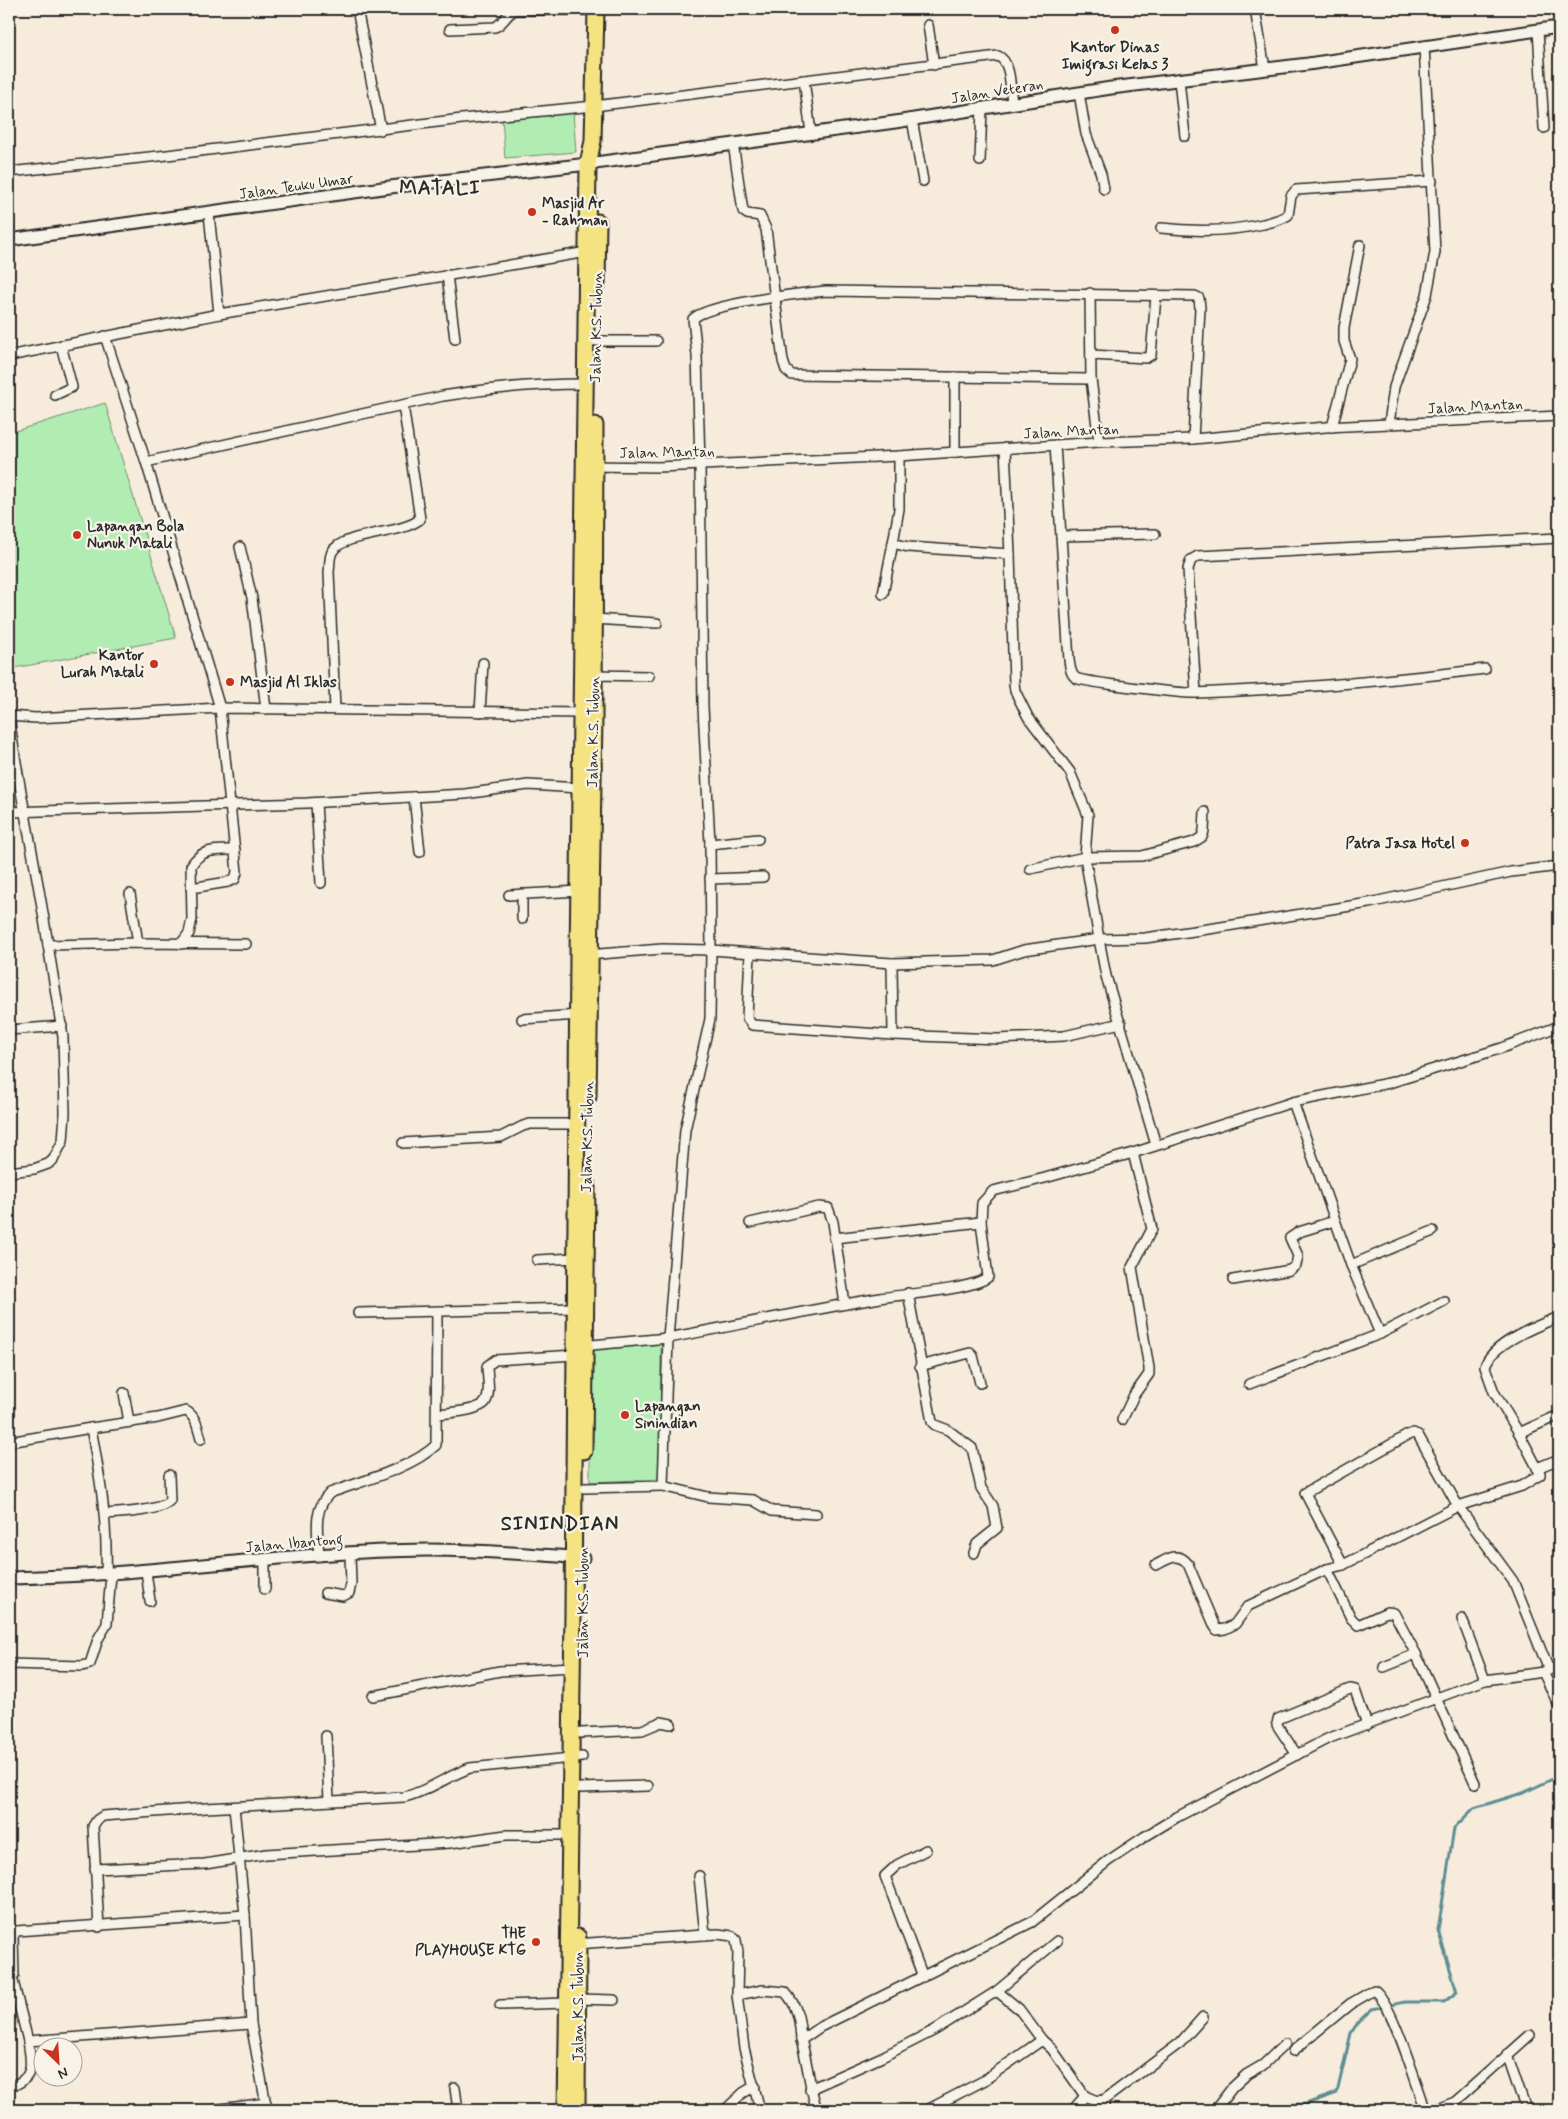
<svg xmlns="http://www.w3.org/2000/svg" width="1568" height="2119" font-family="Mynerve,sans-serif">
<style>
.green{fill:#b1edb2;stroke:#6e8c6e}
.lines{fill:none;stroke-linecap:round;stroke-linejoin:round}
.stream{stroke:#5c8d92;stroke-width:3}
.minor-casing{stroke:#2b2b2b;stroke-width:12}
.tertiary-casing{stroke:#2b2b2b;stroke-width:15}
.trunk-casing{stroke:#2b2b2b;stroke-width:19}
.minor{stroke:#f7f3e8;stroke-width:9}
.tertiary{stroke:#f7f3e8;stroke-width:11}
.trunk{stroke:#f5e382;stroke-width:15}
.poi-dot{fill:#c8321e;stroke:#f7f3e8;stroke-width:2}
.labels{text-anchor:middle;stroke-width:4.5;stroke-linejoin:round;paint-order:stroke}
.poi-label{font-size:15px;font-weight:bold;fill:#2b2b2b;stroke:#f7f3e8;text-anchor:start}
.street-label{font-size:15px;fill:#2b2b2b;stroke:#f7f3e8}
.district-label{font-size:20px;font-weight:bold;letter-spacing:1px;fill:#2b2b2b;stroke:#f7f3e8}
</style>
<rect width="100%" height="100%" fill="#f7ebdb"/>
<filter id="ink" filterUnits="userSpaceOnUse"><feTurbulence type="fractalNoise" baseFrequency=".02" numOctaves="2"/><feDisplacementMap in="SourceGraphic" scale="10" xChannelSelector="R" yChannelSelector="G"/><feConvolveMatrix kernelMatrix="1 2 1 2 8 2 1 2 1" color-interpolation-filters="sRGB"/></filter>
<g filter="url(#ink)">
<!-- green -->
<g class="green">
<polygon points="573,112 576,152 505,158 502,118"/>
<polygon points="105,403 176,638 9,669 9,433"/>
<polygon points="661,1344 661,1479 590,1482 590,1350"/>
</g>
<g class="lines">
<!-- stream -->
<polyline class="stream" points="1277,2110 1283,2105 1306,2104 1337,2093 1351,2033 1359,2021 1372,2009 1405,2002 1444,2002 1457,1992 1438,1930 1454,1828 1474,1808 1523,1793 1559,1776"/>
<!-- minor casing -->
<g class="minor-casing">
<g id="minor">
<polyline points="357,9 381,130"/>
<polyline points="1255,9 1265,69"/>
<polyline points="928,25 934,65"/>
<path d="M450,29L495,27C504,23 506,14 515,10H596"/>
<polyline points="1538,30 1544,128"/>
<polyline points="804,80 811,133"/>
<polyline points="1179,80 1185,136"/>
<polyline points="1079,93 1086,134 1101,174 1104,189"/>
<polyline points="912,119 923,181"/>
<polyline points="733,143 743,211 747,214 760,216 766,229 783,361 786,370 792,375 1091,379 1090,293"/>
<polyline points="980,161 982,108"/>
<path d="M9,172L159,156L462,119L594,106L998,56C1012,62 1010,90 1012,103"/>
<polyline points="209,213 219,314"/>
<path d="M1161,228C1196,232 1228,232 1263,224C1271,222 1281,220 1288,215L1291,196L1296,190L1432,181"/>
<polyline points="447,275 455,339"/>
<polyline points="105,336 146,462 220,708 237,872 235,879 228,882 191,888"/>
<polyline points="596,341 656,341"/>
<polyline points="1091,355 1146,358 1151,355 1156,296"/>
<polyline points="9,356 219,314 587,252"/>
<polyline points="955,377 955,452"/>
<polyline points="1091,379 1099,442"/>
<polyline points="55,395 72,387 61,345"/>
<polyline points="1389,424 1394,387 1427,295 1435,252 1424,46"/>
<polyline points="1332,427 1350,359 1344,341 1344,328 1360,245"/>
<path d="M1193,439L1200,308L1199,298L1195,296L826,291C803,293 706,304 693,319L697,355L700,465L703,707L710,844L711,950L710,1019L685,1130L668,1338C739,1325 809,1310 880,1298C904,1294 972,1290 988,1277L981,1222L982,1203L993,1191L1045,1178L1133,1153L1293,1102L1389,1083L1502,1048L1559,1026"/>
<polyline points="1055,445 1061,536 1155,534"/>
<polyline points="1005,448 1010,554 1014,683 1015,691 1028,717 1070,772 1088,815 1085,857 1099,939 1106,976 1156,1145"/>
<polyline points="899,456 899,509 893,543 908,547 1010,554"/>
<path d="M146,462L443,396C491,388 537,384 585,384"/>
<polyline points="591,466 658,467 899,456 1099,442 1193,439 1326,427 1559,416"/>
<path d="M1061,536L1069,660C1070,666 1070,674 1076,678C1083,682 1183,694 1196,693"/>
<polyline points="240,547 252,598 266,709"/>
<polyline points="883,594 893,543"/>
<polyline points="594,619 657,623"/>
<path d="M1485,669C1389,681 1292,689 1196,693L1188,569L1191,560L1198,556L1559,538"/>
<polyline points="594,675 649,676"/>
<path d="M335,709L329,572C330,566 329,558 332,552C343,532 402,535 420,519L403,405"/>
<polyline points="480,712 483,663"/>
<polyline points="9,716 36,718 220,708 581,713"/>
<path d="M9,716C19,793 37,868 48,945L138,943L246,944"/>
<polyline points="414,797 420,852"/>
<polyline points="316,803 321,883"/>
<polyline points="9,812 307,803 465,794 528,785 580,788"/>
<polyline points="710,844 758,839"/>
<polyline points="1030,869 1085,857 1142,856 1194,842 1202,837 1204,831 1205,812"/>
<polyline points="710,879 763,877"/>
<polyline points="130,894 138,943"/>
<polyline points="522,894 522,919"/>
<polyline points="509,895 579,891"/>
<path d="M181,944L189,933L192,919L191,866C201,848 217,850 235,850"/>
<polyline points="750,954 747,1018 752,1025 893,1035 998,1039 1064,1036 1121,1023"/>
<polyline points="587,955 662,949 711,950 892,963 993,960 1024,950 1099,939 1145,938 1215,928 1369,903 1511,872 1559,866"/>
<polyline points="892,963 893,1035"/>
<polyline points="522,1019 578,1015"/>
<polyline points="9,1030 62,1026"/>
<polyline points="1293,1102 1351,1265 1380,1334"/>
<polyline points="403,1143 501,1137 523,1126 530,1124 577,1124"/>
<polyline points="9,1172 34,1169 48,1164 53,1160 63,1141 65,1113 63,1037 48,945"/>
<polyline points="750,1223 819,1207 828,1208 833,1222 845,1304"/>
<polyline points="834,1238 981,1222"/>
<polyline points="537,1260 576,1258"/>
<polyline points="1351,1265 1433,1231"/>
<polyline points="1233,1280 1290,1270 1296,1265 1298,1256 1290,1238 1299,1232 1334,1221"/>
<polyline points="908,1293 932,1422 935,1425 948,1430 972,1448 981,1488 993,1506 997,1528 977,1544 974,1553"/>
<polyline points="358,1313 575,1308"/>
<polyline points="581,1346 668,1338 663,1486 584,1488"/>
<polyline points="920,1366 970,1353 973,1356 980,1383"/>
<polyline points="1249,1384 1380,1334 1444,1301"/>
<polyline points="124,1393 129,1422"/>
<path d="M437,1414C447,1413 481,1411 486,1401C491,1391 487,1377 487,1366L495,1360L575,1355"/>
<polyline points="1122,1420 1134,1395 1149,1374 1149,1368 1132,1267 1152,1229 1133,1153"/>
<path d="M91,1428L158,1418L186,1411C196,1416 198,1429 201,1439"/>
<polyline points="1519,1433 1559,1415"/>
<path d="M9,1442L91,1428C100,1477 108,1524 106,1574"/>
<polyline points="1537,1468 1559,1459"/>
<polyline points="663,1486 708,1497 753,1500 772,1511 816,1514"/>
<path d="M105,1514C119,1513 163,1511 170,1500L169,1475"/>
<path d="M319,1556C318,1534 312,1510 330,1493C361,1481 411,1469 436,1445L437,1312"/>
<polyline points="265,1560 265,1589"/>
<path d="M1156,1565C1168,1559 1178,1551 1188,1564L1215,1627L1217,1630L1225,1629L1235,1624L1248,1606L1327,1569L1343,1565L1458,1506L1522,1486L1540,1475V1473L1519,1433L1494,1392L1485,1367C1490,1344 1539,1325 1559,1317"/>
<polyline points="1343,1565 1305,1493 1408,1435 1413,1433 1418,1435 1458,1506 1513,1581 1549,1670"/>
<polyline points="1327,1569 1351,1618 1358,1625 1387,1612 1394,1613 1416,1654 1475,1783"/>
<polyline points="146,1571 150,1601"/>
<polyline points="325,1593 343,1596 349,1593 351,1584 350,1554"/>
<polyline points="1462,1619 1485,1680"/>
<polyline points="9,1664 82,1666 90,1664 98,1639 107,1624 111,1574"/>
<polyline points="1384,1667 1416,1654"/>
<polyline points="1543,1672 1559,1706"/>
<polyline points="373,1696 500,1671 572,1667"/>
<polyline points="581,1733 642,1730 661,1722 671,1724"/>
<polyline points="326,1736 329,1801"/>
<polyline points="1297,1755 1277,1725 1278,1719 1350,1689 1355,1690 1367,1725"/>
<polyline points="580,1788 648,1786"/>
<polyline points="234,1807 245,1915 251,2024 267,2110"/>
<polyline points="95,1869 205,1864 266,1854 450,1843 506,1835 569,1835"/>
<polyline points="699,1876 705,1935"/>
<path d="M99,1927L93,1826L97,1820L103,1816L206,1808L404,1797C427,1792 447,1776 470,1768L582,1757"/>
<polyline points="575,1944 718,1934 732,1936 736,1940 738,1952 737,1995 744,2048 760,2110"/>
<polyline points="12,1977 28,2041"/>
<polyline points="923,1977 885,1876 897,1865 926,1850"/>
<polyline points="9,1978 14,1975 13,1937 16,1931 245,1915"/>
<polyline points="997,1991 1057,1941"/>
<path d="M737,1995L763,1990L785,1992C798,2006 800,2022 801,2040L820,2027L1032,1922L1108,1861L1144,1837L1177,1817L1327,1739L1485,1680L1543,1672L1559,1666"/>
<polyline points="578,1999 614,2000"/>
<polyline points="500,2005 567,2003"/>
<path d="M801,2040C808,2063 809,2087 817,2110"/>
<path d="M1293,2051L1350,2004L1374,1990C1391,1999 1417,2087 1426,2110"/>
<polyline points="1507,2054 1526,2110"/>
<path d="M9,2087C35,2079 32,2065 28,2041L251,2024"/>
<polyline points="455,2088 458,2110"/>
<polyline points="810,2089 882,2057 935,2030 997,1991 1019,2009 1042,2040"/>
<polyline points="1104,2100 1180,2043 1203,2017"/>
<polyline points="212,2110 266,2103"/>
<polyline points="725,2110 743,2093 755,2086"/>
<polyline points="927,2110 983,2081 1042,2040 1052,2049 1085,2096"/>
<polyline points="1073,2110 1085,2096 1097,2101 1104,2100 1104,2110"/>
<polyline points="1215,2110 1232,2088 1246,2075 1263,2065 1285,2044"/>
<polyline points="1434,2110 1455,2102 1530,2035"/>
</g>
</g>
<!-- tertiary casing -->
<g class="tertiary-casing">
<g id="tertiary">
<polyline points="9,240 390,187 588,164 895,122 1111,88 1308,64 1559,27"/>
<path d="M9,1578C149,1576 288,1551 428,1550C479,1550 532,1554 583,1558"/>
</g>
</g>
<!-- trunk casing -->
<g class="trunk-casing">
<g id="trunk">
<polyline points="597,284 598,222"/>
<polyline points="588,1097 594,718 595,425"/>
<polyline points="584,1451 587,1185"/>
<polyline points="566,2110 573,1614 578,956 588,164 593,141 596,9"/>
<polyline points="577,2110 578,1937"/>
</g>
</g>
<!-- minor -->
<use href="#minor" class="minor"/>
<!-- tertiary -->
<use href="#tertiary" class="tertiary"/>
<!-- trunk -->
<use href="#trunk" class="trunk"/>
</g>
</g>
<!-- markers -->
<g class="poi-dot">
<circle cx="1115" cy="30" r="5"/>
<circle cx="532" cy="212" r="5"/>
<circle cx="77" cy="535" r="5"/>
<circle cx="154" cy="664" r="5"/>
<circle cx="230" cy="682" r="5"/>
<circle cx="1465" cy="843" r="5"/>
<circle cx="625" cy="1415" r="5"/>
<circle cx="536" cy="1942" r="5"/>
</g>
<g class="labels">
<!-- poi labels -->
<g class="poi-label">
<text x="1115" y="52" text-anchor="middle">Kantor Dinas<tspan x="1115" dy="17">Imigrasi Kelas 3</tspan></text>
<text x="542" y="208">Masjid Ar<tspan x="542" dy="17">- Rahman</tspan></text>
<text x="87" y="531">Lapangan Bola<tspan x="87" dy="17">Nunuk Matali</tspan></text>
<text x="144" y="660" text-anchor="end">Kantor<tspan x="144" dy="17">Lurah Matali</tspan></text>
<text x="240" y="687">Masjid Al Iklas</text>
<text x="1455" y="848" text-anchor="end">Patra Jasa Hotel</text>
<text x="635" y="1411">Lapangan<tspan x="635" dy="17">Sinindian</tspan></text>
<text x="526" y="1938" text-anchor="end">THE<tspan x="526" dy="17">PLAYHOUSE KTG</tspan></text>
</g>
<!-- street labels -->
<g class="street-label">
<text transform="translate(997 91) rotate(-9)" y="5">Jalan Veteran</text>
<text transform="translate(296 186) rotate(-8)" y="5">Jalan Teuku Umar</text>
<text transform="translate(596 327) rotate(-89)" y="5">Jalan K.S. Tubun</text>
<text transform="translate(1475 406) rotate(-3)" y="5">Jalan Mantan</text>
<text transform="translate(1071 431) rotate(-3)" y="5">Jalan Mantan</text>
<text transform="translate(667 452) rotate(-1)" y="5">Jalan Mantan</text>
<text transform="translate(593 732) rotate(-89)" y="5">Jalan K.S. Tubun</text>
<text transform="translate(587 1137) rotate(-89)" y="5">Jalan K.S. Tubun</text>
<text transform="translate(294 1543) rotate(-5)" y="5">Jalan Ibantong</text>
<text transform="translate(583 1602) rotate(-90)" y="5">Jalan K.S. Tubun</text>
<text transform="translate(578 2006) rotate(-90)" y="5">Jalan K.S. Tubun</text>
</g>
<!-- district labels -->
<g class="district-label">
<text x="440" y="194">MATALI</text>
<text x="560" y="1530">SININDIAN</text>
</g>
</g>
<!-- margin -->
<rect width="1568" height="2119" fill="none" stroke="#f7f3e8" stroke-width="30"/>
<rect x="15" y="15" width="1538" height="2089" fill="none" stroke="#2b2b2b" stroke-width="2" filter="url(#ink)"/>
<!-- north arrow -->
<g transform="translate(58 2062) rotate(155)"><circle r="24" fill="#f7f3e8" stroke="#a5a39c"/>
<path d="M0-4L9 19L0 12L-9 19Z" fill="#c8321e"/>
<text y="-8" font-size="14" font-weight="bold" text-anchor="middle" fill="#2b2b2b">N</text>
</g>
</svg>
